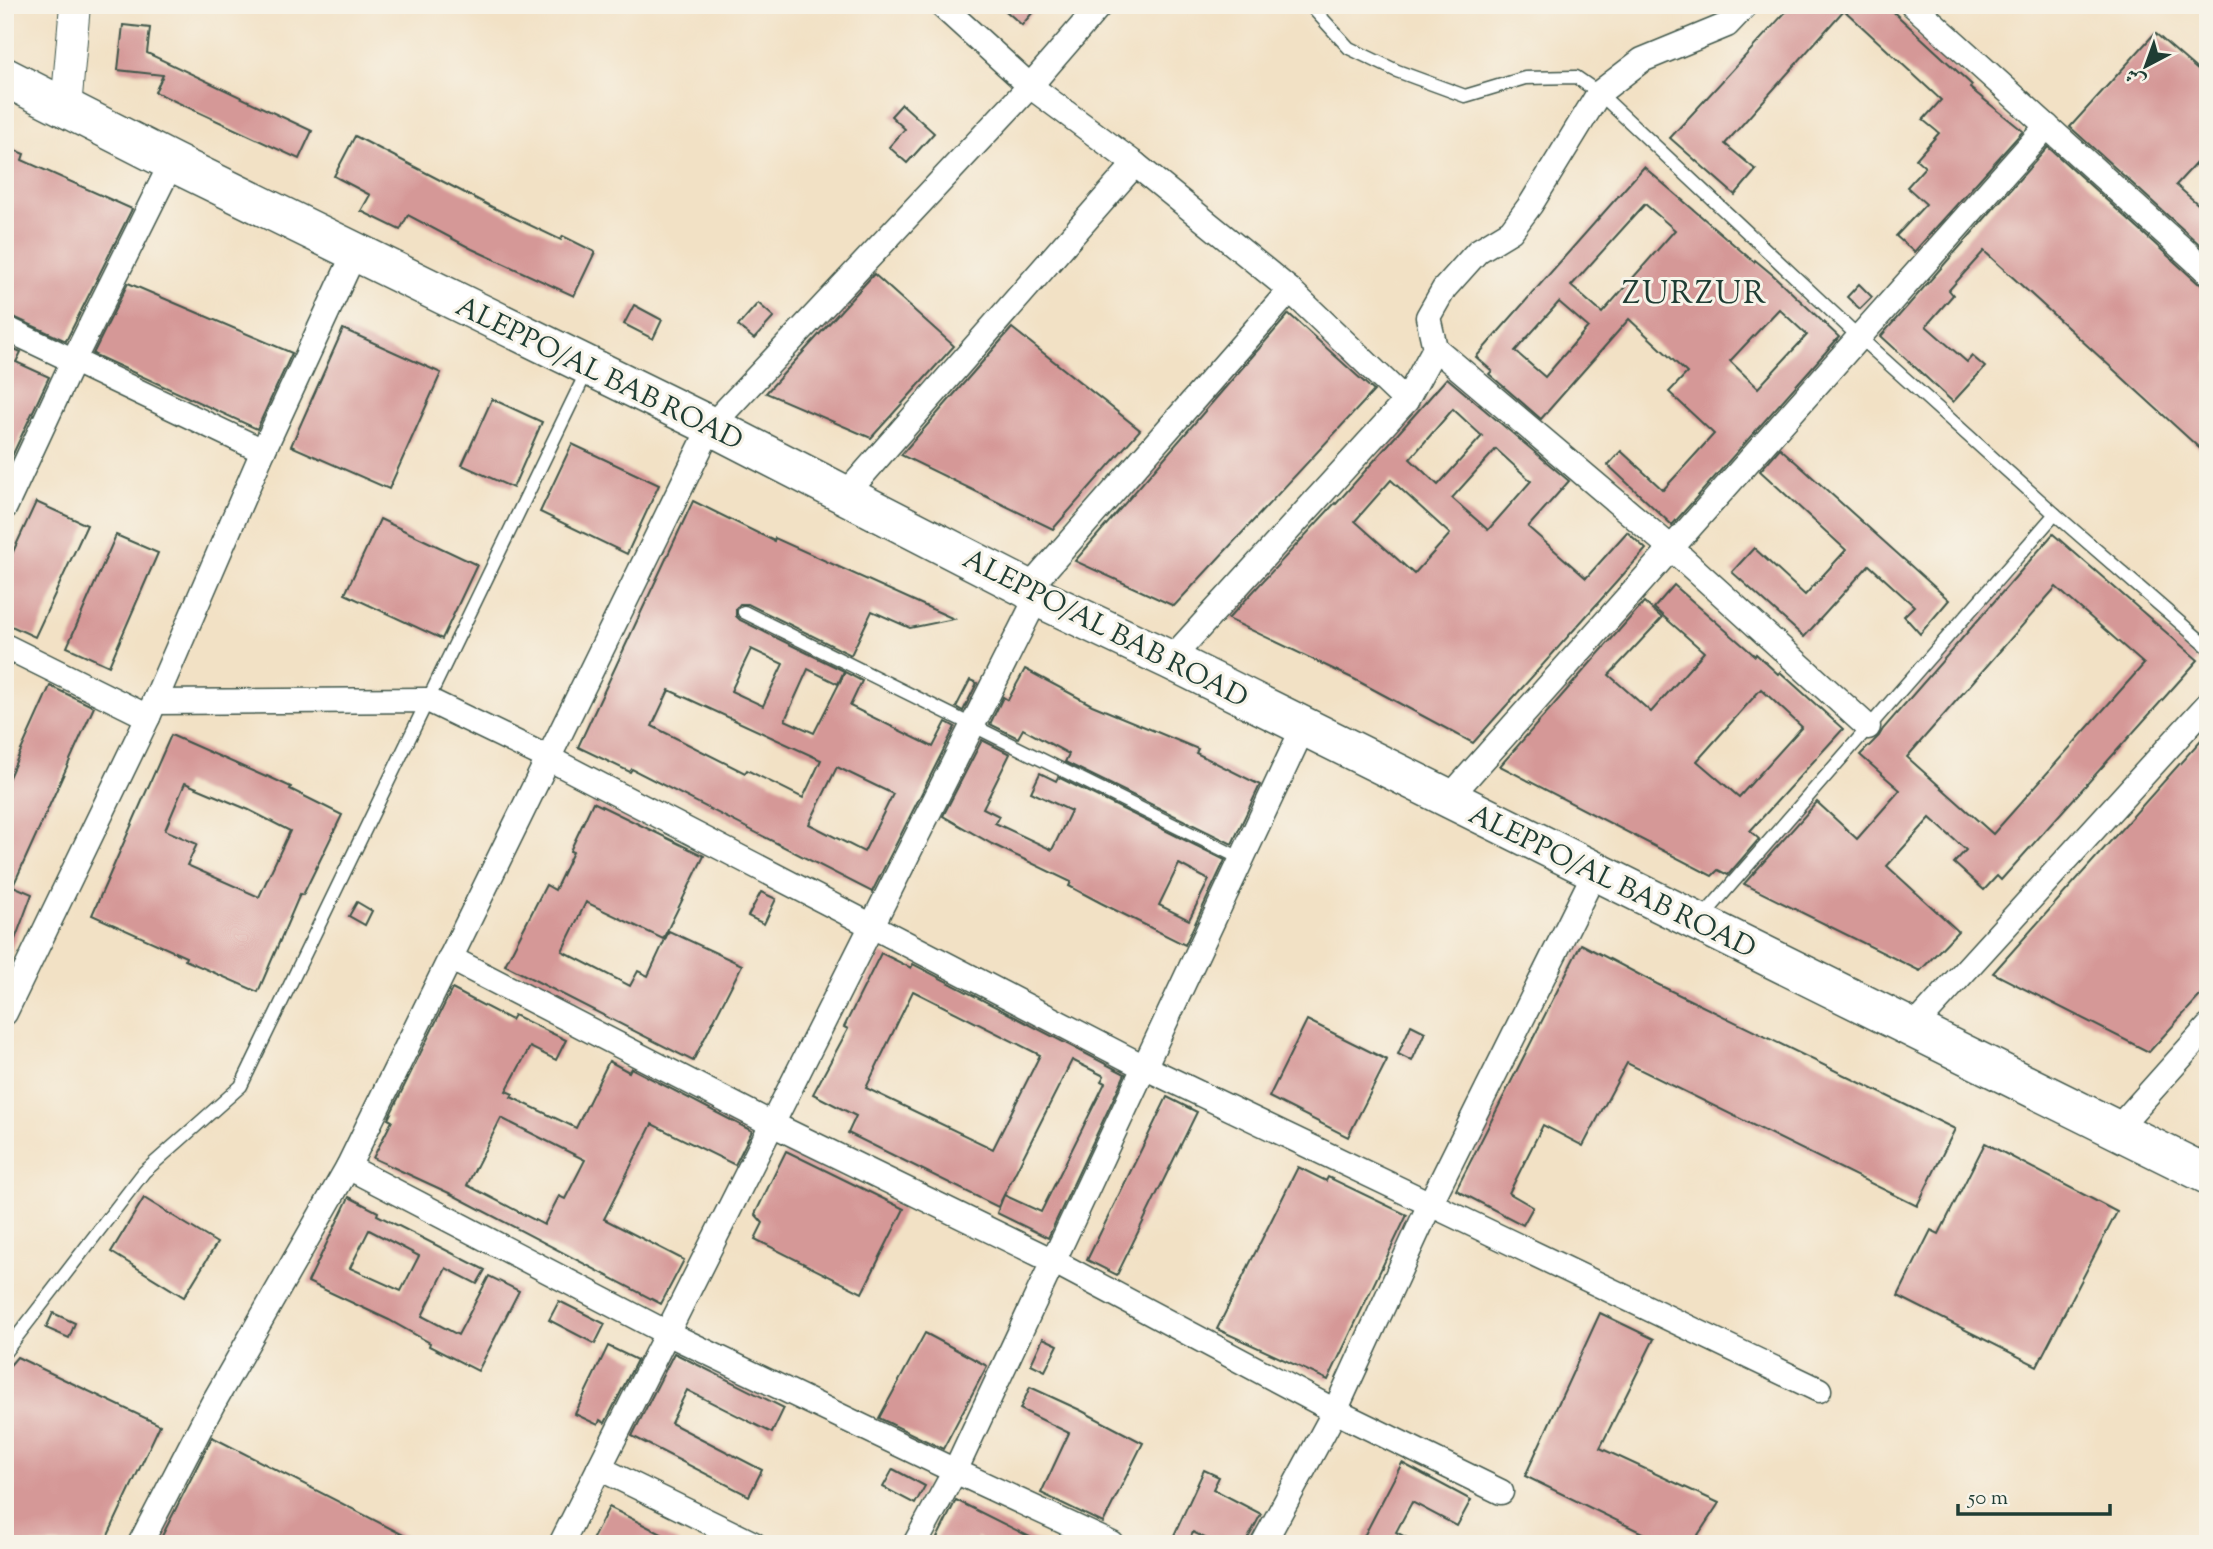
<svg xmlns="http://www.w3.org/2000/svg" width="2213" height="1549" font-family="'Sorts Mill Goudy',Amiri,serif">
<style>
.building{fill:#d59897;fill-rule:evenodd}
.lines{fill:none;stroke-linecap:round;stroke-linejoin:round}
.service-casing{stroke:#3f564a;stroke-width:15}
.minor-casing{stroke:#3f564a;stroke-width:27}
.tertiary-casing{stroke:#3f564a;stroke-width:32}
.primary-casing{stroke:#3f564a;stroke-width:41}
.service{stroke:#fff;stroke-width:12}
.minor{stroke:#fff;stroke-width:24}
.tertiary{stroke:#fff;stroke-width:30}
.primary{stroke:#fff;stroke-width:38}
.labels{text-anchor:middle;stroke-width:6;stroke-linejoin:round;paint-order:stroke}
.street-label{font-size:28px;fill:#1f3d34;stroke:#f7f3e8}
.quarter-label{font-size:32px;letter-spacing:2px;fill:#1f3d34;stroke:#f7f3e8}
</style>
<rect width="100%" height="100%" fill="#f7f3e8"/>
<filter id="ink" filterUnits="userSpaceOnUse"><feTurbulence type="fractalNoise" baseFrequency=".0143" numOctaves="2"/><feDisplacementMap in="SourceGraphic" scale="14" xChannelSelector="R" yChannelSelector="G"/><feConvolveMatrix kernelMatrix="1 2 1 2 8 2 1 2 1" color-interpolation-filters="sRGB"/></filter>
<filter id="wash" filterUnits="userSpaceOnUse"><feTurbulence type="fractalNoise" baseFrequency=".00686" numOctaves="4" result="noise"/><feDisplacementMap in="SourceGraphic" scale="28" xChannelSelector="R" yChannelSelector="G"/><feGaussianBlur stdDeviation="1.57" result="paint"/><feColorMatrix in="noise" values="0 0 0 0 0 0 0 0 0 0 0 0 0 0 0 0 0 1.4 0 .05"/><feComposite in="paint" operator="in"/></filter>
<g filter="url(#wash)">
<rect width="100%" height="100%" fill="#f2e1c5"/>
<g id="blocks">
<!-- building -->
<g class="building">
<polygon points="999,5 1039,5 1022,25"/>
<polygon points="1792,5 1886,5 1972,85 1970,88 2023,131 1914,252 1896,236 1926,204 1907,187 1925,167 1916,159 1939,133 1923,120 1941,100 1844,10 1725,144 1756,170 1735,195 1670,138"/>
<polygon points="123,25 150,28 147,53 312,131 299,159 155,92 163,75 118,70"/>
<polygon points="2155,33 2208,79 2208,150 2176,185 2208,213 2208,252 2070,127"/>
<polygon points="902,104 934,133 907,163 889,147 905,129 891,116"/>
<polygon points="355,136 492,207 561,240 563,236 595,252 574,296 472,249 408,215 400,230 361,211 370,195 334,176"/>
<polygon points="5,146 24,154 22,160 132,209 66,341 5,313"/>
<polygon points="2048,147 2198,283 2208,286 2208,456 1984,251 1949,290 1953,295 1926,326 1967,362 1972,356 1985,367 1953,402 1881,336"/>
<path d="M1644,167L1754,262L1755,260L1773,275L1839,337L1672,525L1608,465L1621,451L1663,490L1714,434L1669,392L1687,373L1629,319L1541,419L1489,374L1492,371L1476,357ZM1645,204L1675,230L1602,313L1571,286ZM1559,302L1588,327L1545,377L1515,351ZM1779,309L1807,335L1758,388L1730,361Z"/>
<polygon points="874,274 954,346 871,438 766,393"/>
<polygon points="128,283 292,353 257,429 93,354"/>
<polygon points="1859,284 1872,297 1860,309 1847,297"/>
<polygon points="758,303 774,317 754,339 738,326"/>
<polygon points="634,305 662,320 653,339 624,324"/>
<polygon points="1289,314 1374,391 1174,606 1075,561"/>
<polygon points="1012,328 1140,430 1053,529 901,455"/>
<polygon points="343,329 441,373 389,489 291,446"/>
<polygon points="5,345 21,352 16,362 49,377 5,471"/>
<path d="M1447,378L1569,481L1528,527L1586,578L1627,532L1646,549L1473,743L1354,679L1228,619L1335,503L1336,504ZM1453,409L1482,436L1438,485L1410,459ZM1496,449L1531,481L1488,530L1452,498ZM1391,480L1450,534L1414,574L1355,521Z"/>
<polygon points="492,399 542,422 513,488 462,465"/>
<polygon points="572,444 659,485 627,554 540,512"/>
<polygon points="1780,448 1949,600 1920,634 1904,616 1914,606 1869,565 1804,637 1732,572 1754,548 1805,595 1846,550 1760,471"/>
<path d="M693,501L774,541L775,538L954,619L910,628L872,611L851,655L748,604H740L736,609V616L740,620L844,671L838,684L808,669L785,720L814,733L845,672L862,681L850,706L933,747L946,722L955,727L872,892L632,769L630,772L578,747ZM751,649L783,664L763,706L731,691ZM669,690L821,760L803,798L747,770L745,773L652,726ZM837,767L893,794L864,852L809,824Z"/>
<polygon points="36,502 87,525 35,637 5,623 5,569"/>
<polygon points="380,519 477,565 442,639 345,594"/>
<path d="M2053,534L2198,660L2001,880L1997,876L1984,890L1954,863L1966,850L1930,818L1887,866L1958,931L1920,971L1744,884L1817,802L1857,839L1900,790L1860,755L1879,736L1883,729ZM2056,587L2144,664L1993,834L1907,757Z"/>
<polygon points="116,535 158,553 109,666 67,647"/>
<path d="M1674,585L1755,656L1756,654L1778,674L1780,672L1843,729L1750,831L1759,839L1728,875L1718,870L1712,876L1500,766L1644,602L1662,618L1609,675L1651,712L1704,652L1654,608ZM1761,689L1802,727L1739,797L1697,761Z"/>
<polygon points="1025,669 1092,705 1198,749 1196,753 1260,785 1232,844 1065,762 1069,754 1023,729 1018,738 990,724 1003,697 1008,700"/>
<polygon points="970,680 977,683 963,711 956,707"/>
<polygon points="50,686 94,707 13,886 32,894 7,961 5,786"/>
<polygon points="2208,732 2208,987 2149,1052 1993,973"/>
<path d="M171,735L266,777L267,776L291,787L290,789L342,815L303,895L300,894L258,992L185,960L186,957L92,915ZM185,783L249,810L290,831L259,897L187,865L197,844L165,830Z"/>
<path d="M982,740L1010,754L983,808L999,816L995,823L1052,850L1071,811L1031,792L1040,773L1056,781L1058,777L1225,860L1185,945L1101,903L1069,886L1071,882L992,844L943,816ZM1179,864L1209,880L1189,920L1159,905Z"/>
<polygon points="593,802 704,856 663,939 586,902 562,951 630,986 638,971 648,976 669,931 742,965 693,1061 505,965 546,885 555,890 573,852 570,851"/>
<polygon points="761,892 776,899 764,924 748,916"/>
<polygon points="357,902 372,911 365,925 349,916"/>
<polygon points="1581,944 1657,984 1955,1129 1917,1206 1627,1063 1583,1146 1543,1125 1509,1193 1533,1207 1523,1225 1456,1190"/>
<path d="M881,953L911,968L913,964L1125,1074L1048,1238L997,1213L1004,1195L998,1207L848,1133L856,1116L813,1094L848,1029L844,1027ZM913,991L1040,1055L993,1149L866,1088ZM1072,1060L1104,1076L1101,1081L1105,1083L1041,1212L1004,1195Z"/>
<path d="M452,989L511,1020L514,1015L566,1040L556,1060L530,1047L506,1091L513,1094L511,1097L576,1128L609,1061L629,1072L631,1068L752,1131L735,1165L652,1124L604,1219L684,1260L661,1304L449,1193L373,1158L392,1121L388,1119ZM501,1118L585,1160L565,1199L559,1196L544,1225L467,1185Z"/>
<polygon points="1307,1020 1387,1060 1348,1137 1269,1097"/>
<polygon points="1411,1025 1425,1032 1412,1061 1398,1054"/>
<polygon points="1167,1097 1197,1112 1117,1275 1087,1260"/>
<polygon points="1985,1143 2117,1212 2037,1366 1898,1296 1931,1230 1939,1234"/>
<polygon points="786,1151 904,1209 862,1293 755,1239 763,1223 755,1214"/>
<polygon points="1298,1167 1326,1181 1328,1177 1407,1215 1328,1380 1217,1329"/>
<path d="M349,1197L378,1212L377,1215L485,1270L477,1284L446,1268L422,1316L458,1335L489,1276L519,1291L478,1371L429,1346L430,1343L389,1320L308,1282ZM369,1230L419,1256L401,1291L350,1268Z"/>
<polygon points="144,1198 217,1243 184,1297 111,1252"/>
<polygon points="559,1301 605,1324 595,1344 549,1320"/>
<polygon points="53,1313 75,1323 69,1338 46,1328"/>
<polygon points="1600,1313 1654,1339 1600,1448 1719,1503 1692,1544 1665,1544 1525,1476"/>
<polygon points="925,1333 987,1366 943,1449 879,1418"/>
<polygon points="1043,1338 1058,1345 1045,1371 1031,1364"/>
<polygon points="608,1346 637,1360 605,1423 600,1420 598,1425 575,1414"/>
<polygon points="674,1353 784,1408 772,1433 687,1390 671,1423 762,1470 749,1496 632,1436"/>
<polygon points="17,1357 160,1425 104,1544 5,1544 5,1371"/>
<polygon points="1030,1387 1080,1410 1143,1443 1103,1523 1041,1493 1069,1433 1020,1409"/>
<polygon points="212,1437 421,1544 158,1544"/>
<polygon points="1402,1463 1471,1500 1457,1526 1412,1502 1396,1532 1418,1544 1360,1544"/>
<polygon points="893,1469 925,1486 915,1504 883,1487"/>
<polygon points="1204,1470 1219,1477 1213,1489 1261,1514 1245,1544 1217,1544 1193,1532 1188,1544 1170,1544"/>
<polygon points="956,1500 1044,1544 988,1544 977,1538 974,1544 934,1544"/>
<polygon points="609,1507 681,1544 590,1544"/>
</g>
</g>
</g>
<g filter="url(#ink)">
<use href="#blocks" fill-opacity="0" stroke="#3f564a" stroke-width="2"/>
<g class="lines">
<!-- service casing -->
<g class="service-casing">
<g id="service">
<polyline points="1310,5 1349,48 1397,71 1465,96 1525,78 1576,77 1599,93 1859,337 2055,514 2208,647"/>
<polyline points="744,612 1242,859"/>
<polyline points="1700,920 2055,514"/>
<polyline points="5,1352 144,1172 241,1086 587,371"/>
</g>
</g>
<!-- minor casing -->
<g class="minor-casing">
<g id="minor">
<polyline points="941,5 1030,86 1135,164 1290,290 1406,401"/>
<polyline points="1913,5 2208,272"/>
<polyline points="5,328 263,451"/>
<polyline points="1435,348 1671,548 1868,727"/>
<polyline points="845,495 1135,164"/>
<polyline points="5,507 73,361 172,162"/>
<polyline points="1028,589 1290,290"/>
<polyline points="5,646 148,717"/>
<polyline points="1170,660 1406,401 1435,348 1428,317 1444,289 1478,251 1511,231 1531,204 1599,93 1642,60 1727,25 1746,5"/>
<polyline points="155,702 428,700 548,758 1144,1067 1819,1390"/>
<polyline points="1448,799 2047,126"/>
<polyline points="450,958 772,1124 1053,1261 1335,1411 1501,1492"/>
<polyline points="5,1013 148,717 263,451 355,252"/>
<polyline points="1912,1029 2208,704"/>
<polyline points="2116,1130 2208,1027"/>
<polyline points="348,1167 667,1333 955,1471 1112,1544"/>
<polyline points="599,1468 754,1544"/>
<polyline points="140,1544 212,1405 348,1167 711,426 1030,86 1100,5"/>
<polyline points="561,1544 1037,597"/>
<polyline points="915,1544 955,1471 1304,726"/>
<polyline points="1263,1544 1335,1411 1430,1204 1595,872"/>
</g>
</g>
<!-- tertiary casing -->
<g class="tertiary-casing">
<polyline id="tertiary" points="66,108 75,5"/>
</g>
<!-- primary casing -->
<g class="primary-casing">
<polyline id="primary" points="5,77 172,162 711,426 1028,589 1037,597 1170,660 2208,1175"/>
</g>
<!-- service -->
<use href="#service" class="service"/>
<!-- minor -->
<use href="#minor" class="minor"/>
<!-- tertiary -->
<use href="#tertiary" class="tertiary"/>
<!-- primary -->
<use href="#primary" class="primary"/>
</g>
</g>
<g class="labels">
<!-- street labels -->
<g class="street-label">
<text transform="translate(600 372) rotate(26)" y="10">ALEPPO/AL BAB ROAD</text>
<text transform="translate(1106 627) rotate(27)" y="10">ALEPPO/AL BAB ROAD</text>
<text transform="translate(1613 880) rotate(26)" y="10">ALEPPO/AL BAB ROAD</text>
</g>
<!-- quarter labels -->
<g class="quarter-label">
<text x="1695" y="303">ZURZUR</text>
</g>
</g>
<!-- margin -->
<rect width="2213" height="1549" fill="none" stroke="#f7f3e8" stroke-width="28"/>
<!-- north arrow -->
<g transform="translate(2146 66) rotate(221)" stroke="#f7f3e8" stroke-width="5" paint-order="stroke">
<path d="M0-5L12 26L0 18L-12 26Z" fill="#1f3d34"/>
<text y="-10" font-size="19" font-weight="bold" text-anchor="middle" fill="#1f3d34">ش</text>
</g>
<!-- scale -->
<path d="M1958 1504v10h152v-10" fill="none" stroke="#1f3d34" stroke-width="3.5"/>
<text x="1968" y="1504" font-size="21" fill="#1f3d34" stroke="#f7f3e8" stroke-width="5" paint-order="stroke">50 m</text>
</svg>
